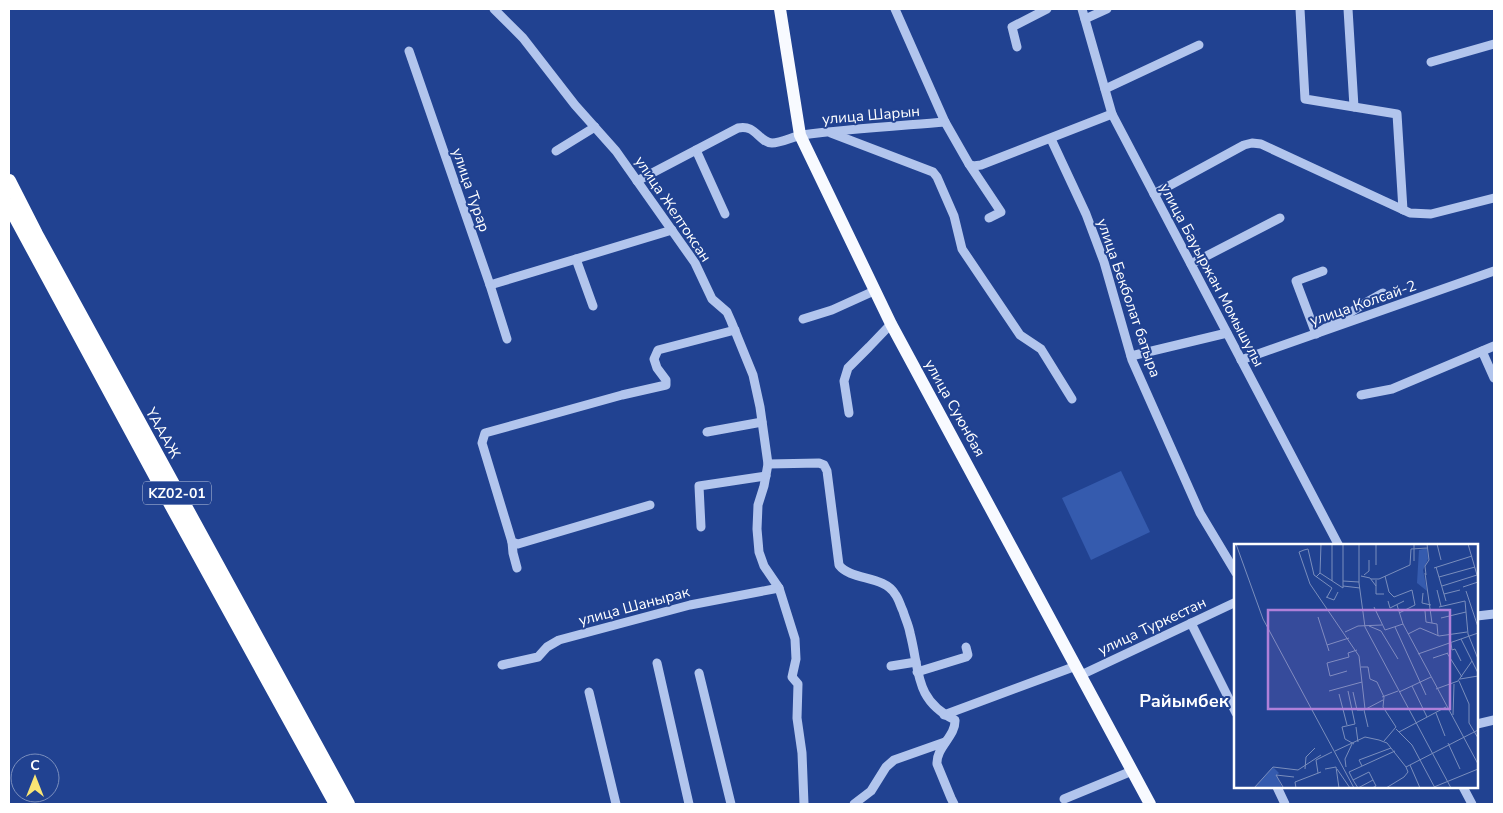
<svg xmlns="http://www.w3.org/2000/svg" width="1503" height="813" font-family="'Nunito Sans',sans-serif">
<style>
.pitch{fill:#355bae}
.lines{fill:none;stroke-linecap:round;stroke-linejoin:round}
.minor{stroke:#b2c5ed;stroke-width:9}
.major{stroke:#f8faff;stroke-width:12}
.highway{stroke:#fff;stroke-width:14}
.labels{text-anchor:middle;stroke-width:4;stroke-linejoin:round;paint-order:stroke}
.shield{fill:#214291;stroke:#bcc6de;stroke-width:1}
.shield-label{font-size:14px;font-weight:bold;fill:#fff}
.street-label{font-size:15px;fill:#fff;stroke:#214291}
.quarter-label{font-size:18px;font-weight:bold;fill:#fff;stroke:#214291}
.inset-road{fill:none;stroke:#7a8ebd;stroke-width:1}
.view{fill:#b080d9;fill-opacity:0.15;stroke:#b080d9;stroke-width:2.5}
.inset-edge{fill:none;stroke:#fff;stroke-width:2.5}
</style>
<rect width="100%" height="100%" fill="#214291"/>
<!-- pitch -->
<polygon class="pitch" points="1121,471 1150,532 1091,560 1062,498"/>
<g class="lines">
<!-- minor -->
<g class="minor">
<polyline points="494,9 523,38 575,105 616,151 695,263 712,299 727,312 731,321 753,375 760,407 768,464 764,486 758,505 757,529 759,552 764,566 779,588 795,639 796,659 792,677 798,684 797,718 802,753 804,804"/>
<polyline points="895,9 945,122 969,164 973,166 981,165 1112,114"/>
<polyline points="1082,9 1112,114 1339,546"/>
<polyline points="1300,9 1305,99 1397,114 1403,210"/>
<polyline points="1348,9 1354,107"/>
<polyline points="1085,19 1107,9"/>
<polyline points="1017,47 1012,27 1047,9"/>
<polyline points="409,51 490,285 507,339"/>
<polyline points="1431,62 1494,44"/>
<polyline points="1105,89 1199,45"/>
<polyline points="831,133 933,172 937,177 954,216 962,249 1020,335 1041,349 1072,399"/>
<polyline points="1051,139 1086,214 1104,262 1132,360 1200,513 1236,573"/>
<polyline points="696,150 725,214"/>
<polyline points="556,151 595,127"/>
<polyline points="969,164 1001,212 989,218"/>
<path d="M637,181L738,128C756,124 758,142 772,143C781,143 792,137 802,135C849,129 897,126 945,122"/>
<polyline points="1154,194 1244,145 1252,143 1261,144 1410,213 1431,214 1494,198"/>
<polyline points="576,259 593,306"/>
<polyline points="1191,264 1280,218"/>
<polyline points="1323,271 1296,281 1316,334 1367,302 1383,293"/>
<polyline points="490,285 672,230"/>
<polyline points="803,319 832,310 874,291"/>
<polyline points="1482,351 1494,378"/>
<polyline points="1131,356 1227,333"/>
<polyline points="1241,360 1494,271"/>
<polyline points="1361,395 1392,389 1494,346"/>
<polyline points="849,413 844,381 848,368 869,347 891,324"/>
<polyline points="707,432 762,422"/>
<path d="M768,464L819,463L824,465L827,471L839,565C851,581 884,575 895,594C899,599 900,605 903,611C905,618 909,626 910,633C920,671 914,700 955,720C956,736 936,747 937,764L951,798L954,804"/>
<polyline points="650,505 518,544 512,542 482,443 485,433 622,395 666,385 666,380 657,368 654,359 658,350 735,330"/>
<polyline points="701,527 699,486 766,476"/>
<polyline points="512,542 513,553 517,568"/>
<polyline points="1477,616 1494,614"/>
<polyline points="1191,623 1236,713"/>
<polyline points="657,663 689,804"/>
<polyline points="502,665 538,657 547,647 559,640 690,605 779,588"/>
<polyline points="891,666 916,662"/>
<polyline points="917,672 966,657 968,655 966,647"/>
<polyline points="699,673 731,804"/>
<polyline points="1081,675 1236,602"/>
<polyline points="589,692 616,804"/>
<polyline points="944,715 1076,666"/>
<polyline points="1477,724 1494,720"/>
<polyline points="1277,787 1285,804"/>
<polyline points="1463,787 1472,804"/>
<polyline points="1064,799 1132,771"/>
<polyline points="854,804 871,791 886,767 894,760 945,742"/>
</g>
<!-- major -->
<polyline class="major" points="780,9 800,135 891,324 1150,804"/>
<!-- highway -->
<g class="highway">
<polyline points="9,181 36,234 348,804"/>
<polyline points="9,205 174,510 336,804"/>
</g>
</g>
<g class="labels">
<!-- shield labels -->
<rect class="shield" x="143" y="481.5" width="68" height="23" rx="4"/>
<g class="shield-label">
<text x="177" y="498">KZ02-01</text>
</g>
<!-- street labels -->
<g class="street-label">
<text transform="translate(871 115) rotate(-5)" y="5">улица Шарын</text>
<text transform="translate(471 190) rotate(71)" y="5">улица Турар</text>
<text transform="translate(673 209) rotate(56)" y="5">улица Желтоксан</text>
<text transform="translate(1212 275) rotate(62)" y="5">улица Бауыржан Момышулы</text>
<text transform="translate(1129 298) rotate(71)" y="5">улица Бекболат батыра</text>
<text transform="translate(1363 303) rotate(-19)" y="5">улица Колсай-2</text>
<text transform="translate(955 408) rotate(61)" y="5">улица Суюнбая</text>
<text transform="translate(163 433) rotate(61)" y="5">ҮАААЖ</text>
<text transform="translate(634 606) rotate(-15)" y="5">улица Шанырак</text>
<text transform="translate(1152 626) rotate(-25)" y="5">улица Туркестан</text>
</g>
<!-- quarter labels -->
<g class="quarter-label">
<text x="1184" y="707">Райымбек</text>
</g>
</g>
<!-- overview -->
<g transform="translate(1234 544)">
<rect width="244" height="244" fill="#214291"/>
<path d="M193,4L194,15L189,26L193,47L183,39L185,6ZM39,223L45,229L43,231L48,244H20Z" fill="#355bae"/>
<path class="inset-road" d="M2,0L29,75L120,244M98,0V37M125,0V39L131,83L217,244M203,0L207,16M234,0L243,31M180,17V0M142,21V0M202,23L212,57M200,24L238,12M86,29L109,44M191,29L198,79M130,31L135,27V16M192,31L191,22L195,16L193,0M127,32L136,34L142,42M151,32L155,48L160,53L178,46L181,61L165,69M82,33L86,29L87,0M205,33L241,23M137,35H145L176,21L177,5L193,4M142,36V50H150M109,37L125,38M109,42L126,44M208,42L243,31M229,43L244,38M109,44V0M203,46L207,62M232,47L244,83M189,49L188,59L197,61M210,50L226,46M92,53L100,56L104,48M93,53L98,44L80,31L74,5L70,6L65,8L76,40L125,112L131,165M154,57L156,64L170,57M163,61L169,80L244,220M140,63L151,86L169,80M205,63L231,57L234,90L244,115M191,67L192,78L203,80L204,92M84,73L95,107M207,74L232,68M135,82L147,87L164,115M161,83L192,151M111,88L124,82L148,81M174,90L186,84L205,92L233,88M227,95L244,129M217,99L218,106L221,105L227,117M93,101L115,94M213,109L228,133M184,110L244,89M199,114L214,109M127,123H134L136,135L143,138L150,153L149,163L162,183L150,197M113,127L96,132L93,119L115,113L114,109L123,106M226,135L244,132M225,137L235,160V179L244,194M178,142L193,173M202,145L224,137L238,117M95,147L128,138M114,147L121,180L108,183L111,195L120,200M119,148L123,166H129M165,148L197,133M105,150L113,181M148,153L164,147M202,169L211,192M219,171L220,140M122,183L124,198M134,183L130,166L149,156M162,185L178,201L201,244M165,188L212,163M214,199L226,225M101,207L131,193L145,196L153,199L172,223L244,186M176,221L186,244M128,222L125,216L157,204M112,223L111,215L118,200M71,225L72,213L81,204M91,225L102,223L105,244M103,225L116,244M84,229L82,216L98,208M119,236L115,228L161,207M49,243L42,231L60,233M200,243L244,225M20,244L39,223L64,226L87,211M62,244L61,238L87,228M124,244L119,236L135,228L142,242L138,244M124,244L139,236M152,244L170,233L174,228L172,223"/>
<path class="view" d="M34,66H216V165H34Z"/>
<rect width="244" height="244" class="inset-edge"/>
</g>
<!-- border -->
<rect width="1503" height="813" fill="none" stroke="#ffffff" stroke-width="20"/>
<!-- north arrow -->
<g transform="translate(35 778)"><circle r="24" fill="#214291" stroke="#7a8ebd"/>
<path d="M0-4L9 19L0 12L-9 19Z" fill="#f9e574"/>
<text y="-8" font-size="14" font-weight="bold" text-anchor="middle" fill="#ffffff">С</text>
</g>
</svg>
